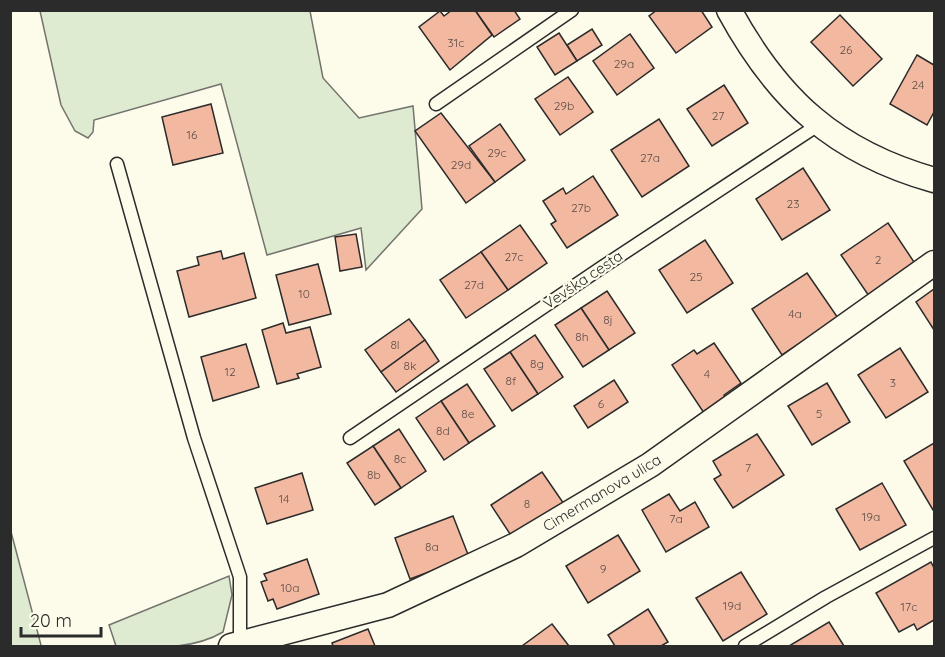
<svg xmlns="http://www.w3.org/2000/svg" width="945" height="657" font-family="Quicksand,sans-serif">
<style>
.green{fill:#deebd1;stroke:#74746e;stroke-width:1.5}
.building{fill:#f2b8a0;stroke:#2b2b2b;stroke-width:1.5}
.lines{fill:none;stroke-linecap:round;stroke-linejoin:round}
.lane-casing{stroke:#2b2b2b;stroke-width:15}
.street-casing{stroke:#2b2b2b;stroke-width:27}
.lane{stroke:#fdfbea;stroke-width:12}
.street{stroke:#fdfbea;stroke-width:24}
.labels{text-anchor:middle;stroke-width:4.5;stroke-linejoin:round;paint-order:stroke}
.number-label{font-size:12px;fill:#5d4e48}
.street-label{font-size:15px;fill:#2b2b2b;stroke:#fdfbea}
</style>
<rect width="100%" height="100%" fill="#fdfbea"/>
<!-- green -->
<g class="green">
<polygon points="40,11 310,11 323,78 359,118 413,106 422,209 366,270 361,228 267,255 221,84 94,120 93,132 88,138 75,131 61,105"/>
<polygon points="10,528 41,645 41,646 11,646"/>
<path d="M229,576L232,595L223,632C191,651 152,647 116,646L109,625Z"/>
</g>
<!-- building -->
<g class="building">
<polygon points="452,10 475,10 492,35 450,70 419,27 440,11 444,16"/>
<polygon points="475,10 514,10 520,19 494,37"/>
<polygon points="657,10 701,10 712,27 676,53 649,16"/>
<polygon points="840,15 882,59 853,86 811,42"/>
<polygon points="592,29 602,45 577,61 567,45"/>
<polygon points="559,33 577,61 555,75 537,47"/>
<polygon points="630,34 654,68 617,95 593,61"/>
<polygon points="917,55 934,65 934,112 927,125 890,104"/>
<polygon points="568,77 593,112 560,135 535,99"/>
<polygon points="724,85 748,123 712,146 687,109"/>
<polygon points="211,104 223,153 173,165 162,117"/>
<polygon points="441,113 495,182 466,203 415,131"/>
<polygon points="659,119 689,166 642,197 611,150"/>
<polygon points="500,124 525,160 495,182 469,146"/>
<polygon points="803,168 830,210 782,240 756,199"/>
<polygon points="593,176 618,215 567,248 551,224 556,221 543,201 563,188 566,194"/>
<polygon points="888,223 916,265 869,296 841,255"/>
<polygon points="520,225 547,263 508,290 481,252"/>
<polygon points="356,234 362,267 340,271 335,237"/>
<polygon points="705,240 733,283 687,313 659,270"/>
<polygon points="221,251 223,259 244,253 256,298 189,317 177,271 199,265 197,257"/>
<polygon points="481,252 508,290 466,318 440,280"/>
<polygon points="318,264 331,314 289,325 276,275"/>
<polygon points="807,273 838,318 782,355 752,309"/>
<polygon points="934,289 934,330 916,302"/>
<polygon points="607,291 635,333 609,350 581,308"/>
<polygon points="581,308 609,350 583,367 555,325"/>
<polygon points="409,319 425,340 381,372 365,350"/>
<polygon points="283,323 286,333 310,327 321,367 297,374 299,378 277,384 262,330"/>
<polygon points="535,335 563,377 538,394 510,352"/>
<polygon points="425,340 439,361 396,392 381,372"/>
<polygon points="714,343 741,383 724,395 727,398 704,413 672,365 694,350 697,354"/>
<polygon points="246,344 259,387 213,401 201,357"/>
<polygon points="900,348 928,392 886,418 858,375"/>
<polygon points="510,352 538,394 512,411 484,369"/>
<polygon points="614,380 628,402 588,428 574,406"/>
<polygon points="827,383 850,422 812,445 788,406"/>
<polygon points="467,384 495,426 469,443 441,401"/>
<polygon points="441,401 469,443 444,460 416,418"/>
<polygon points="399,429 426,471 401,488 373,446"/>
<polygon points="757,434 784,475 733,508 714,479 721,475 713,461"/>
<polygon points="934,443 934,510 933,510 904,461"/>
<polygon points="373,446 401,488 375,505 347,463"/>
<polygon points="542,472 564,504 512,537 491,505"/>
<polygon points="302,473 313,510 267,524 255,488"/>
<polygon points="882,483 906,525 860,550 836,509"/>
<polygon points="669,494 680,511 695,502 709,527 666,552 642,510"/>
<polygon points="453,516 469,557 410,579 395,538"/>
<polygon points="618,535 640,571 588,603 566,566"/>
<polygon points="307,559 319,594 277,609 273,599 268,601 261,582 267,580 264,574"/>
<polygon points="931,562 934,568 934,620 917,630 914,624 899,632 876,593"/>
<polygon points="741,572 767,614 723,641 696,598"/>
<polygon points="648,609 668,642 661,646 615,646 608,635"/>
<polygon points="829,622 844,646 789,646"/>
<polygon points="552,624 569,646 522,646"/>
<polygon points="368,629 375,646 333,646 332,643"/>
</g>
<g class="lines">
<!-- lane casing -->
<g class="lane-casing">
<g id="lane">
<polyline points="436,104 572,10"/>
<polyline points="117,164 194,438 240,577 240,645"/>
<polyline points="350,438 601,268 818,125"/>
<polyline points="745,646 826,597 934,538"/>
</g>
</g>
<!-- street casing -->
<g class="street-casing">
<g id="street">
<path d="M729,10C778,100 835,152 934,180"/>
<polyline points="231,646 388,605 516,545 650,465 934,263"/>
</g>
</g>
<!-- lane -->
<use href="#lane" class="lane"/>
<!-- street -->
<use href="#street" class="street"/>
</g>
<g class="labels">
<!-- number labels -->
<g class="number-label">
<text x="456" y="47">31c</text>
<text x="846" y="54">26</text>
<text x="624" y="68">29a</text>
<text x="918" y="89">24</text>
<text x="564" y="110">29b</text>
<text x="718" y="120">27</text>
<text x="192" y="139">16</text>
<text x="497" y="157">29c</text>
<text x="650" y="162">27a</text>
<text x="461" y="169">29d</text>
<text x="793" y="208">23</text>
<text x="581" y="212">27b</text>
<text x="514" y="261">27c</text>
<text x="878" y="264">2</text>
<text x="696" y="281">25</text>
<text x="474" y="289">27d</text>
<text x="304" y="298">10</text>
<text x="795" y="318">4a</text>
<text x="608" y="324">8j</text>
<text x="582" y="341">8h</text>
<text x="395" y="349">8l</text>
<text x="537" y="368">8g</text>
<text x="410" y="370">8k</text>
<text x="230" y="376">12</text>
<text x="707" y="378">4</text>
<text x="511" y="385">8f</text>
<text x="893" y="387">3</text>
<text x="601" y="408">6</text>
<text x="468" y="418">8e</text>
<text x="819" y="418">5</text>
<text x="443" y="435">8d</text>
<text x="400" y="463">8c</text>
<text x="748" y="472">7</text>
<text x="374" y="479">8b</text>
<text x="284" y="503">14</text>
<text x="527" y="508">8</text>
<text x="871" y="521">19a</text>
<text x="676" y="523">7a</text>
<text x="432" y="551">8a</text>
<text x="603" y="573">9</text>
<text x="290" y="592">10a</text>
<text x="732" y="610">19d</text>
<text x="909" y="611">17c</text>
</g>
<!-- street labels -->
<g class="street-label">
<text transform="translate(583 280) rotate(-34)" y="5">Vevška cesta</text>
<text transform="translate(602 493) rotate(-31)" y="5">Cimermanova ulica</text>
</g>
</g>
<!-- border -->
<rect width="945" height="657" fill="none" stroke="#2b2b2b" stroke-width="24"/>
<!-- scale -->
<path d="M21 627v9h80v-9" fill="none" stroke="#2b2b2b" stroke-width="3"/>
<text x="30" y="627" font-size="18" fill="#2b2b2b" stroke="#fdfbea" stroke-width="4.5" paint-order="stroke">20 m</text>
</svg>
